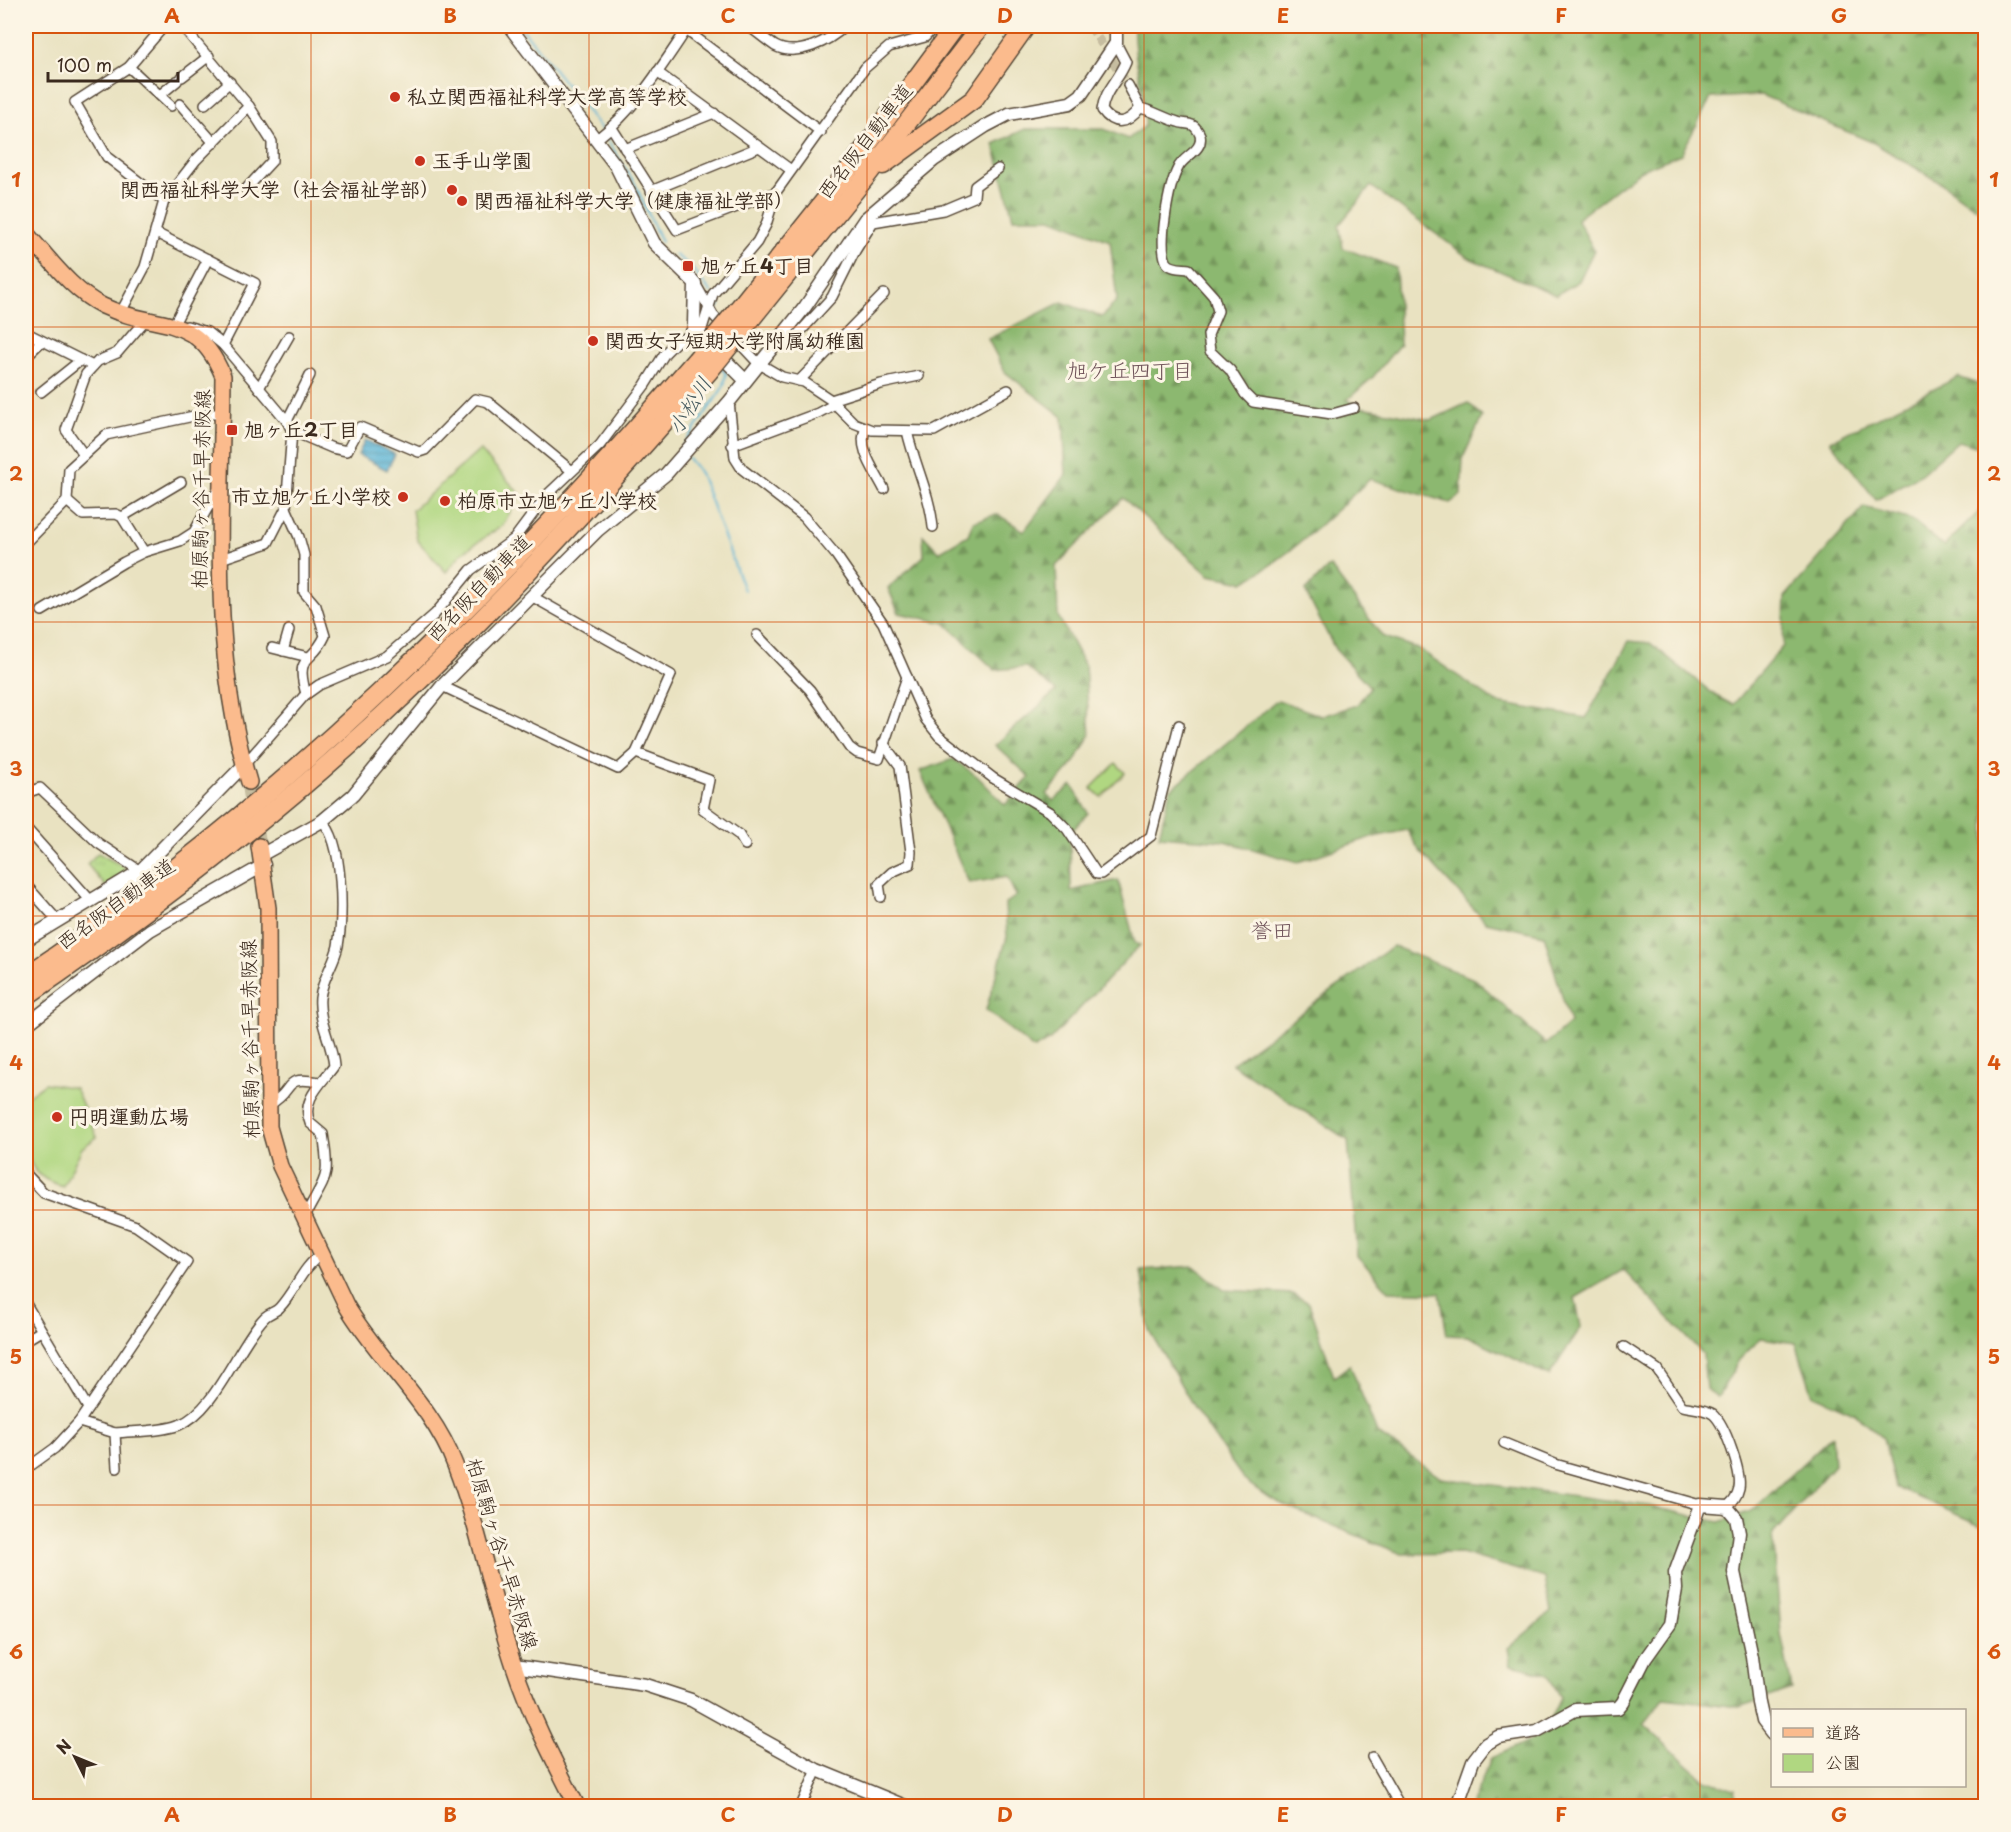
<svg xmlns="http://www.w3.org/2000/svg" width="2011" height="1832" font-family="'Playpen Sans','Klee One',sans-serif">
<style>
.green{fill:#b0d781;stroke:#768050;stroke-width:1.5}
.forest{fill:url(#forest-firs);stroke:#647146;stroke-width:1.5}
.park{fill:url(#park-tufts);stroke:#768050;stroke-width:1.5}
.water{fill:url(#water-rules);stroke:#4a6f7a;stroke-width:1.5}
.lines{fill:none;stroke-linecap:round;stroke-linejoin:round}
.stream{stroke:#59b4d7;stroke-width:2}
.minor-tunnel{stroke:#c6bda0;stroke-width:9;stroke-dasharray:9 4.5;stroke-linecap:butt}
.primary-tunnel{stroke:#c6bda0;stroke-width:15;stroke-dasharray:15 8;stroke-linecap:butt}
.minor-casing{stroke:#554636;stroke-width:12}
.tertiary-casing{stroke:#554636;stroke-width:15}
.primary-casing{stroke:#554636;stroke-width:18}
.motorway-casing{stroke:#554636;stroke-width:21}
.minor{stroke:#fff;stroke-width:9}
.tertiary{stroke:#fff;stroke-width:12}
.primary{stroke:#fbbb8d;stroke-width:15}
.motorway{stroke:#fbbb8d;stroke-width:18}
.motorway-bridge-casing{stroke:#554636;stroke-width:21;stroke-linecap:butt}
.motorway-bridge{stroke:#fbbb8d;stroke-width:18}
.grid{fill:none;stroke:#d7540e;stroke-width:1.5;stroke-opacity:0.55}
.poi-dot{fill:#c8321e;stroke:#fcf5e5;stroke-width:2}
.labels{text-anchor:middle;stroke-width:6;stroke-linejoin:round;paint-order:stroke}
.poi-label{font-size:20px;font-weight:bold;fill:#3b2a1e;stroke:#fcf5e5;text-anchor:start}
.street-label{font-size:20px;fill:#3b2a1e;stroke:#fcf5e5}
.neighbourhood-label{font-size:21px;fill:#6f5259;stroke:#fcf5e5}
.water-label{font-size:21px;font-style:italic;fill:#465a5f;stroke:#fcf5e5}
.neatline{fill:none;stroke:#d7540e;stroke-width:2}
.grid-label{font-size:20px;text-anchor:middle;font-weight:bold;fill:#d7540e}
</style>
<defs>
<pattern id="forest-firs" width="22" height="20" patternUnits="userSpaceOnUse" patternTransform="scale(1.5)"><rect width="22" height="20" fill="#8cb86f"/><path d="M5 1l3.5 6h-7zM16 11l3.5 6h-7z" fill="#74965b"/></pattern>
<pattern id="park-tufts" width="24" height="20" patternUnits="userSpaceOnUse" patternTransform="scale(1.5)"><rect width="24" height="20" fill="#b0d781"/><path d="M3 7l-1-3M5 7V3M7 7l1-3M15 17l-1-3M17 17v-4M19 17l1-3" fill="none" stroke="#98b96f"/></pattern>
<pattern id="water-rules" width="6" height="5" patternUnits="userSpaceOnUse" patternTransform="scale(1.5)"><rect width="6" height="5" fill="#59b4d7"/><path d="M0 2.5h6" fill="none" stroke="#4b93ae"/></pattern>
</defs>
<rect width="100%" height="100%" fill="#fcf5e5"/>
<filter id="ink" filterUnits="userSpaceOnUse"><feTurbulence type="fractalNoise" baseFrequency=".0167" numOctaves="2"/><feDisplacementMap in="SourceGraphic" scale="12" xChannelSelector="R" yChannelSelector="G"/><feConvolveMatrix kernelMatrix="1 2 1 2 8 2 1 2 1" color-interpolation-filters="sRGB"/></filter>
<filter id="wash" filterUnits="userSpaceOnUse"><feTurbulence type="fractalNoise" baseFrequency=".008" numOctaves="4" result="noise"/><feDisplacementMap in="SourceGraphic" scale="24" xChannelSelector="R" yChannelSelector="G"/><feGaussianBlur stdDeviation="1.35" result="paint"/><feColorMatrix in="noise" values="0 0 0 0 0 0 0 0 0 0 0 0 0 0 0 0 0 1.4 0 .05"/><feComposite in="paint" operator="in"/></filter>
<g filter="url(#wash)">
<rect width="100%" height="100%" fill="#e9e2c1"/>
<!-- green -->
<g class="green">
<polygon points="480,450 520,494 503,525 462,553 446,572 417,540 412,510"/>
<polygon points="1116,763 1125,773 1101,797 1091,788"/>
<path d="M45,1083L75,1088L97,1137L82,1148L63,1186C17,1176 25,1134 26,1097Z"/>
</g>
<!-- forest -->
<g class="forest">
<path d="M1134,26H1985V215L1941,183L1874,143L1761,95L1711,98L1681,154L1641,170L1577,219L1594,250L1579,281L1556,295L1469,258L1371,186L1339,225L1343,248L1396,268L1400,344L1373,377L1347,400L1361,407L1431,420L1468,403L1482,417L1463,458L1461,495L1450,503L1370,479C1330,516 1291,556 1243,582L1209,575L1123,498L1056,566L1058,616L1085,666L1090,735L1075,762L1047,794L1053,801L1072,785L1088,813L1070,833L1071,891L1118,880L1135,943L1140,945L1050,1040L1034,1049L986,1010L1007,937L1005,904L1016,896L1007,877L969,883L920,771L953,759L977,776L1005,805L1030,777L995,745L1056,691L1026,667L995,670L945,623L899,613L888,588L924,556L923,535L939,552L968,535L973,522L997,514L1024,531L1066,475L1063,417L1005,372L988,339L1062,302L1102,317L1117,300L1110,241L1051,218H1013L994,144L1025,129H1104L1128,139L1145,126C1147,91 1132,60 1134,26Z"/>
<polygon points="1958,377 1985,386 1985,449 1958,441 1920,475 1876,500 1830,441"/>
<polygon points="1985,506 1985,1527 1895,1487 1883,1438 1854,1413 1813,1395 1796,1343 1761,1338 1739,1360 1718,1397 1706,1389 1703,1354 1623,1270 1575,1298 1581,1327 1549,1376 1468,1336 1447,1335 1440,1293 1389,1291 1357,1256 1348,1140 1232,1064 1393,946 1476,980 1546,1044 1570,1023 1544,935 1486,922 1419,850 1407,830 1369,838 1298,862 1224,841 1159,836 1170,790 1278,700 1322,716 1357,705 1370,687 1335,649 1305,591 1330,566 1382,636 1419,649 1497,703 1586,718 1629,641 1650,643 1716,696 1733,705 1783,646 1785,597 1864,507 1912,520 1944,546"/>
<polygon points="1194,1266 1224,1290 1293,1294 1309,1303 1334,1377 1350,1365 1377,1433 1441,1478 1650,1506 1719,1522 1752,1511 1832,1436 1834,1465 1773,1534 1781,1634 1792,1689 1739,1707 1664,1698 1643,1724 1705,1780 1734,1789 1738,1806 1687,1806 1687,1803 1665,1793 1633,1806 1471,1806 1491,1758 1544,1734 1561,1697 1547,1674 1511,1665 1508,1648 1551,1612 1545,1578 1461,1553 1402,1554 1292,1509 1268,1497 1244,1480 1198,1414 1149,1330 1141,1270"/>
</g>
<!-- park -->
<polygon class="park" points="98,853 124,867 126,874 106,887 87,864"/>
<!-- water -->
<polygon class="water" points="365,440 395,454 387,470 358,455"/>
<g class="lines">
<!-- stream -->
<g class="stream">
<polyline points="520,26 603,131"/>
<polyline points="605,136 634,182 661,242"/>
<polyline points="674,254 689,265 711,292"/>
<polyline points="715,297 720,305 715,311"/>
<polyline points="681,449 724,386 726,373 721,368"/>
<polyline points="688,458 700,473 744,590"/>
</g>
</g>
</g>
<g filter="url(#ink)">
<g class="lines">
<!-- minor-tunnel -->
<polyline class="minor-tunnel" points="1090,26 1128,85"/>
<!-- primary-tunnel -->
<polyline class="primary-tunnel" points="249,782 259,846"/>
<!-- minor casing -->
<g class="minor-casing">
<g id="minor">
<polyline points="182,26 249,106 272,142 272,161 246,189"/>
<path d="M748,26C757,32 766,40 775,46C797,58 829,41 845,26"/>
<polyline points="686,30 821,132"/>
<path d="M1116,43L1126,62C1119,80 1104,91 1102,110C1114,127 1128,124 1140,108"/>
<polyline points="129,67 171,106"/>
<polyline points="657,72 791,170"/>
<polyline points="182,77 209,56"/>
<polyline points="1128,85 1140,108"/>
<polyline points="160,95 177,81"/>
<polyline points="180,104 214,143"/>
<polyline points="205,104 230,82"/>
<path d="M1140,108C1154,111 1164,118 1178,122C1182,124 1188,123 1192,125C1195,126 1199,132 1200,135C1204,151 1183,156 1178,168C1169,185 1157,246 1167,263C1172,269 1182,268 1189,269L1214,297L1218,311L1208,335L1210,351L1230,370L1245,394L1253,402L1332,414L1354,408"/>
<polyline points="612,128 677,230 776,192"/>
<path d="M597,139C636,109 662,66 689,26"/>
<polyline points="625,149 714,113"/>
<polyline points="651,191 759,147"/>
<polyline points="164,201 107,157 75,102 129,67 164,26"/>
<polyline points="156,233 255,283 223,345"/>
<polyline points="695,283 713,315 758,363 782,377 804,382 831,400 854,423 872,430 934,431 1008,390"/>
<polyline points="121,312 145,267 164,201 196,160 249,106"/>
<polyline points="175,322 208,259"/>
<polyline points="187,326 207,332 223,345 287,421 292,431 286,508 268,543 221,559"/>
<polyline points="27,333 93,366"/>
<polyline points="700,335 713,294 757,242 766,225 776,192 865,68 889,47 925,37 935,26"/>
<polyline points="776,341 782,345 790,343 832,297 855,251 873,222 943,210 974,197 975,186 998,169"/>
<polyline points="26,356 42,341"/>
<polyline points="799,381 884,294"/>
<polyline points="259,388 289,336"/>
<polyline points="41,392 81,360"/>
<polyline points="831,400 881,384 919,376"/>
<polyline points="729,402 735,458 742,469 804,517 836,555 883,623 926,720 939,736 993,778 1050,812 1067,829 1097,874 1101,874 1151,836 1179,725"/>
<polyline points="287,421 310,375"/>
<path d="M866,428C856,447 875,471 884,489"/>
<polyline points="292,431 332,448 347,451 360,427 419,452 425,450 475,399 488,402 572,471"/>
<path d="M907,431C914,463 930,494 933,527"/>
<polyline points="732,445 818,413 835,404"/>
<polyline points="84,455 66,430 86,374 98,361 117,353 147,318"/>
<polyline points="67,501 83,515 116,514 122,517 144,552"/>
<path d="M286,508L299,537L304,555V592L316,606L325,636C312,665 294,653 306,694"/>
<polyline points="122,517 181,482"/>
<polyline points="26,543 67,501 69,469 106,435 203,414 223,414"/>
<polyline points="42,611 124,562 144,552 180,541 194,532 219,488"/>
<polyline points="757,635 810,690 849,747 857,753 879,759 907,677"/>
<polyline points="272,648 308,657"/>
<polyline points="283,651 289,630"/>
<polyline points="442,686 618,769 636,753 671,675 533,597"/>
<polyline points="636,753 709,780 703,809 739,835 745,845"/>
<polyline points="244,765 305,695 319,685 387,656 435,614 471,570 514,539 547,495 600,445 645,385 665,353 677,341 688,337 694,324"/>
<polyline points="26,793 40,788 98,843 140,871"/>
<polyline points="26,828 91,901"/>
<polyline points="26,885 58,921"/>
<polyline points="881,897 879,884 892,872 910,864 911,852 900,766 883,743"/>
<path d="M269,1105C297,1090 280,1075 319,1082"/>
<polyline points="26,1174 44,1193 136,1226 187,1262 79,1422 55,1448 26,1469"/>
<path d="M304,1218C325,1176 331,1183 323,1134L310,1123C300,1100 323,1082 334,1066C332,1043 318,1021 320,998C322,979 334,964 338,946C343,917 344,842 322,821"/>
<polyline points="26,1304 88,1408"/>
<polyline points="26,1340 41,1331"/>
<path d="M1624,1347L1657,1369L1682,1406C1690,1408 1706,1409 1713,1414C1725,1424 1742,1473 1739,1488C1737,1497 1733,1501 1727,1507"/>
<polyline points="79,1422 115,1433 117,1468"/>
<path d="M115,1433C135,1431 160,1432 179,1425C216,1411 238,1344 265,1317C269,1313 276,1312 280,1307C296,1290 302,1267 322,1254"/>
<polyline points="1504,1443 1555,1464 1700,1505"/>
<polyline points="1372,1757 1400,1806"/>
<polyline points="801,1806 817,1770"/>
</g>
</g>
<!-- tertiary casing -->
<g class="tertiary-casing">
<g id="tertiary">
<polyline points="509,26 616,166 654,243 695,283 694,324 700,335 745,380"/>
<polyline points="261,855 322,821 353,795 442,686 598,530 666,474 729,402 805,307 865,219 934,160 986,126 1009,114 1070,103 1081,95 1116,43 1116,26"/>
<polyline points="26,940 140,871 244,765"/>
<polyline points="26,1025 150,930 264,865"/>
<polyline points="514,1666 645,1685 691,1700 817,1770 905,1806"/>
<polyline points="1457,1806 1473,1761 1486,1744 1498,1737 1537,1731 1575,1710 1618,1708 1623,1702 1645,1659 1670,1624 1676,1589 1675,1573 1700,1505 1727,1507 1736,1518 1739,1533 1734,1572 1752,1656 1758,1703 1762,1721 1772,1734"/>
</g>
</g>
<!-- primary casing -->
<g class="primary-casing">
<g id="primary">
<path d="M26,233C48,257 73,292 103,306C155,331 196,310 223,376C222,514 209,647 249,782"/>
<path d="M259,846L268,908L269,1127L280,1166L346,1305C378,1360 432,1404 455,1465C480,1529 492,1601 514,1666C530,1715 554,1761 577,1806"/>
</g>
</g>
<!-- motorway casing -->
<g class="motorway-casing">
<g id="motorway">
<polyline points="883,165 974,99 1026,26"/>
<polyline points="739,308 845,175 955,26"/>
<polyline points="751,319 865,178 981,26"/>
<path d="M26,976C282,805 495,592 696,360"/>
<path d="M26,996C151,911 270,819 381,717C498,609 605,490 709,371"/>
</g>
</g>
<!-- minor -->
<use href="#minor" class="minor"/>
<!-- tertiary -->
<use href="#tertiary" class="tertiary"/>
<!-- primary -->
<use href="#primary" class="primary"/>
<!-- motorway -->
<use href="#motorway" class="motorway"/>
<!-- motorway-bridge casing -->
<g class="motorway-bridge-casing">
<g id="motorway-bridge">
<polyline points="696,360 739,308"/>
<polyline points="709,371 751,319"/>
</g>
</g>
<!-- motorway-bridge -->
<use href="#motorway-bridge" class="motorway-bridge"/>
</g>
</g>
<!-- grid -->
<path class="grid" d="M311,26V1806M589,26V1806M867,26V1806M1144,26V1806M1422,26V1806M1700,26V1806M26,327H1986M26,622H1986M26,916H1986M26,1210H1986M26,1505H1986"/>
<!-- markers -->
<g class="poi-dot">
<circle cx="395" cy="97" r="6"/>
<circle cx="420" cy="161" r="6"/>
<circle cx="452" cy="190" r="6"/>
<circle cx="462" cy="201" r="6"/>
<rect x="682" y="260" width="12" height="12" rx="3"/>
<circle cx="593" cy="341" r="6"/>
<rect x="226" y="424" width="12" height="12" rx="3"/>
<circle cx="403" cy="497" r="6"/>
<circle cx="445" cy="501" r="6"/>
<circle cx="57" cy="1117" r="6"/>
</g>
<g class="labels">
<!-- poi labels -->
<g class="poi-label">
<text x="407" y="104">私立関西福祉科学大学高等学校</text>
<text x="432" y="168">玉手山学園</text>
<text x="440" y="197" text-anchor="end">関西福祉科学大学（社会福祉学部）</text>
<text x="474" y="208">関西福祉科学大学（健康福祉学部）</text>
<text x="700" y="273">旭ヶ丘4丁目</text>
<text x="605" y="348">関西女子短期大学附属幼稚園</text>
<text x="244" y="437">旭ヶ丘2丁目</text>
<text x="391" y="504" text-anchor="end">市立旭ケ丘小学校</text>
<text x="457" y="508">柏原市立旭ヶ丘小学校</text>
<text x="69" y="1124">円明運動広場</text>
</g>
<!-- street labels -->
<g class="street-label">
<text transform="translate(865 141) rotate(-52)" y="7">西名阪自動車道</text>
<text transform="translate(201 489) rotate(-89)" y="7">柏原駒ヶ谷千早赤阪線</text>
<text transform="translate(479 588) rotate(-46)" y="7">西名阪自動車道</text>
<text transform="translate(116 904) rotate(-36)" y="7">西名阪自動車道</text>
<text transform="translate(250 1039) rotate(-91)" y="7">柏原駒ヶ谷千早赤阪線</text>
<text transform="translate(502 1554) rotate(73)" y="7">柏原駒ヶ谷千早赤阪線</text>
</g>
<!-- neighbourhood labels -->
<g class="neighbourhood-label">
<text x="1130" y="378">旭ケ丘四丁目</text>
<text x="1272" y="938">誉田</text>
</g>
<!-- water labels -->
<g class="water-label">
<text transform="translate(690 406) rotate(-58)" y="7">小松川</text>
</g>
</g>
<!-- margin -->
<rect width="2011" height="1832" fill="none" stroke="#fcf5e5" stroke-width="66"/>
<!-- legend -->
<rect x="1771" y="1709" width="195" height="78" fill="#fcf5e5" stroke="#afa495" stroke-width="1.5"/>
<rect x="1783" y="1728" width="30" height="9" fill="#fbbb8d" stroke="#afa495" stroke-width="1.5"/>
<text x="1825" y="1739" font-size="18" fill="#3b2a1e">道路</text>
<rect x="1783" y="1754" width="30" height="18" fill="#b0d781" stroke="#afa495" stroke-width="1.5"/>
<text x="1825" y="1769" font-size="18" fill="#3b2a1e">公園</text>
<!-- north arrow -->
<g transform="translate(75 1757) rotate(313)" stroke="#fcf5e5" stroke-width="4.5" paint-order="stroke">
<path d="M0-4.5L10 22L0 15L-10 22Z" fill="#3b2a1e"/>
<text y="-9" font-size="16" font-weight="bold" text-anchor="middle" fill="#3b2a1e">N</text>
</g>
<!-- scale -->
<path d="M48 72v9h130v-9" fill="none" stroke="#3b2a1e" stroke-width="3"/>
<text x="57" y="72" font-size="18" fill="#3b2a1e" stroke="#fcf5e5" stroke-width="4.5" paint-order="stroke">100 m</text>
<rect x="33" y="33" width="1945" height="1766" class="neatline"/>
<g class="grid-label">
<text x="172" y="23">A</text>
<text x="450" y="23">B</text>
<text x="728" y="23">C</text>
<text x="1005" y="23">D</text>
<text x="1283" y="23">E</text>
<text x="1561" y="23">F</text>
<text x="1839" y="23">G</text>
<text x="16" y="187">1</text>
<text x="1994" y="187">1</text>
<text x="16" y="481">2</text>
<text x="1994" y="481">2</text>
<text x="16" y="776">3</text>
<text x="1994" y="776">3</text>
<text x="16" y="1070">4</text>
<text x="1994" y="1070">4</text>
<text x="16" y="1364">5</text>
<text x="1994" y="1364">5</text>
<text x="16" y="1659">6</text>
<text x="1994" y="1659">6</text>
<text x="172" y="1822">A</text>
<text x="450" y="1822">B</text>
<text x="728" y="1822">C</text>
<text x="1005" y="1822">D</text>
<text x="1283" y="1822">E</text>
<text x="1561" y="1822">F</text>
<text x="1839" y="1822">G</text>
</g>
</svg>
